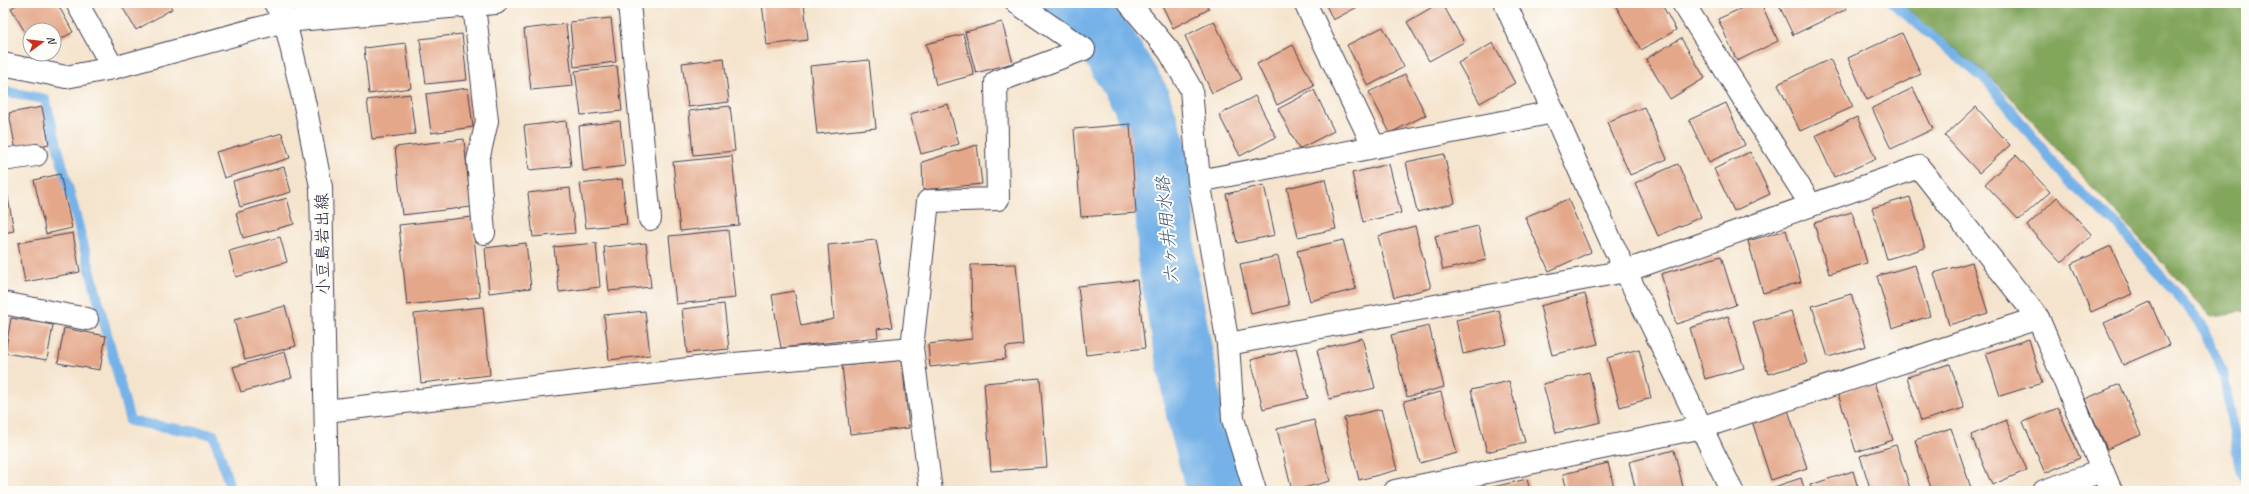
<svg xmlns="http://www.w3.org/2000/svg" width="2249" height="494" font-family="Caveat,'Klee One',sans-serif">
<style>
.forest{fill:#82a65c;stroke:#52644c}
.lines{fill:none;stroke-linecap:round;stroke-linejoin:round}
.stream{stroke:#76b2e8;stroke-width:10}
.river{stroke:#76b2e8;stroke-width:58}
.building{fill:#e4a78a}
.street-casing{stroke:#423f51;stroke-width:24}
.secondary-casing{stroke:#423f51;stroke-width:24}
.street{stroke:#fff;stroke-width:22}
.secondary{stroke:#fff;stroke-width:22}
.labels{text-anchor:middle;stroke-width:4;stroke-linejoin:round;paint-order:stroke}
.street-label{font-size:17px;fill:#22223b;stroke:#fdfcf7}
.water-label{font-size:18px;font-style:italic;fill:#445c80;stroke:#fdfcf7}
</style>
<rect width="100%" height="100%" fill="#fdfcf7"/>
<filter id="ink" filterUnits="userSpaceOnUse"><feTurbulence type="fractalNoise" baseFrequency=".025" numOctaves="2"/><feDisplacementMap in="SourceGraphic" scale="8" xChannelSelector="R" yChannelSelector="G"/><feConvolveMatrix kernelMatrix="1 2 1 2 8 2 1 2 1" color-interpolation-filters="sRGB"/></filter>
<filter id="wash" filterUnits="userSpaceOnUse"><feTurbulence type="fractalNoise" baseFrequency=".012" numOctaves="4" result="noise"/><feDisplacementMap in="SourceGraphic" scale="16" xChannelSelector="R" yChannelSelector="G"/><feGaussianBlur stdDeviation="0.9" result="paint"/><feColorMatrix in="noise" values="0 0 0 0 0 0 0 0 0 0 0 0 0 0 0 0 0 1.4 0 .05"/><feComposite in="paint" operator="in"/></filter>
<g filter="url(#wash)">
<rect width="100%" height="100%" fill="#f5e4cd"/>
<!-- forest -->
<polygon class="forest" points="1898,3 2246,3 2246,311 2211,316 1994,80"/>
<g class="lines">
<!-- stream -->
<g class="stream">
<polyline points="1892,3 1989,83 2068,181 2119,227 2201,323 2224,376 2240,469 2246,480"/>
<polyline points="3,91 45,99 130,421 214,435 231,491"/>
</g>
<!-- river -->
<polyline class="river" points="1055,3 1100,32 1140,98 1162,160 1167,264 1195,413 1216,491"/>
</g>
<g id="blocks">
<!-- building -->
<g class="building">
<polygon points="20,3 57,3 73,32 54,43 54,30 30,30 30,41 11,8"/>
<polygon points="120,3 169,3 172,9 136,30"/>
<polygon points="762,3 804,3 808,40 767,45"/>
<polygon points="1161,3 1206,3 1209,9 1173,28"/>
<polygon points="1325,3 1365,3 1333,20"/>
<polygon points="1439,3 1442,3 1464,42 1429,61 1407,22"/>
<polygon points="1614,3 1661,3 1676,30 1641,50"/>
<polygon points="1753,3 1761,3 1778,41 1737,61 1718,19"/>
<polygon points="1778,3 1844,3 1847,9 1793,35"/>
<polygon points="611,18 616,62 574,67 570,22"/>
<polygon points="1214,21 1242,79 1212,93 1185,36"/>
<polygon points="1002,22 1013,63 976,73 965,32"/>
<polygon points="566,24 573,86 531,90 524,29"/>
<polygon points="1383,27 1404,67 1368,86 1347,45"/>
<polygon points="1902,33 1921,74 1867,100 1848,58"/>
<polygon points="462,34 467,80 426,84 420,39"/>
<polygon points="963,34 974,75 936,85 926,44"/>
<polygon points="1681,38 1705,78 1670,99 1646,59"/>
<polygon points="406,43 411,88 369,94 364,48"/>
<polygon points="1493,43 1515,83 1480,103 1458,63"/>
<polygon points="1293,45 1314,86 1277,105 1257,64"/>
<polygon points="724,58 729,102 688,107 682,63"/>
<polygon points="1830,59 1853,107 1800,131 1778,84"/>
<polygon points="869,60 876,128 817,134 810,66"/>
<polygon points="617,66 622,111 581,115 575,71"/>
<polygon points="1405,74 1426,115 1390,133 1369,92"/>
<polygon points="468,88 473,127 431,133 426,94"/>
<polygon points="1913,88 1933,129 1891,149 1872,108"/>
<polygon points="1314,90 1334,131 1299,149 1278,109"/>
<polygon points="410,94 415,134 372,139 367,100"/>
<polygon points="1255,96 1276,137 1240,156 1219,115"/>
<polygon points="1726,103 1745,145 1709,162 1689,120"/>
<polygon points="948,104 959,144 921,154 910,114"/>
<polygon points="730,106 735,151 693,155 689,111"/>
<polygon points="42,107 49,144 16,151 9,113"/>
<polygon points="1644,107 1667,159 1630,175 1607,122"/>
<polygon points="1976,107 2010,145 1979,173 1945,136"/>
<polygon points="1857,117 1876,159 1834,177 1815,136"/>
<polygon points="566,121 571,166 529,170 524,126"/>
<polygon points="620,121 625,166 583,171 579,126"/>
<polygon points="1130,124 1136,213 1081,217 1074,129"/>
<polygon points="282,133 290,158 224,178 216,152"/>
<polygon points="464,139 471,207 402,215 395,147"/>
<polygon points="977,145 982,184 923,190 922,162"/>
<polygon points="1750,152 1770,194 1734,211 1714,169"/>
<polygon points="1444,154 1455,203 1417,212 1406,162"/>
<polygon points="2016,155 2050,192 2019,220 1985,184"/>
<polygon points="732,156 739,225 680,231 673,162"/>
<polygon points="1389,164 1401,213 1363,222 1352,173"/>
<polygon points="1678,164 1701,217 1658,236 1635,183"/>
<polygon points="284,167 291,192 240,207 233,181"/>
<polygon points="60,174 72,228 46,234 34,180"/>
<polygon points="622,179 627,224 586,228 580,184"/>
<polygon points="1325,179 1336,229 1298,237 1287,188"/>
<polygon points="1264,185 1275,235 1237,243 1226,194"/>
<polygon points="570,188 575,233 533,237 528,193"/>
<polygon points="7,192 14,231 3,233 3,193"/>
<polygon points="1910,197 1925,248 1887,259 1872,208"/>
<polygon points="2057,197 2092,235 2061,263 2027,226"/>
<polygon points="287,198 294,224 243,238 236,213"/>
<polygon points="1568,199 1591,252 1549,271 1525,217"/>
<polygon points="1852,212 1867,263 1829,274 1814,223"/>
<polygon points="472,217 480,297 407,305 399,225"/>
<polygon points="1415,226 1431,288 1394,297 1378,236"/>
<polygon points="1478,226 1486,260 1443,270 1435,236"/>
<polygon points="728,230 735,298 676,304 669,236"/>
<polygon points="1786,230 1801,282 1763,293 1748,241"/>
<polygon points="73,233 80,272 25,282 18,243"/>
<polygon points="280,237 287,262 236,277 229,251"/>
<polygon points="876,240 893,327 877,329 878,337 781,348 772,295 794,291 801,326 834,319 828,245"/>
<polygon points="1343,240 1356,289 1310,301 1297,251"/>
<polygon points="526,243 531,288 489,293 485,248"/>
<polygon points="596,243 600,287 559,292 554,247"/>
<polygon points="646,243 651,287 609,291 604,247"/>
<polygon points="2111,246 2132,294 2091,312 2071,264"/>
<polygon points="1278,256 1289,305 1251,314 1240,264"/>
<polygon points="1721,256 1736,305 1676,324 1661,274"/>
<polygon points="1972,262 1988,313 1949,325 1934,273"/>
<polygon points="1016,264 1023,345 1006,347 1005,359 930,367 928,344 972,339 971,265"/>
<polygon points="1915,265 1930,316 1892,328 1877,276"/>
<polygon points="1137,280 1145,348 1086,355 1078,286"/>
<polygon points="1585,294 1598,344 1552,355 1540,306"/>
<polygon points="1851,294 1866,346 1828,357 1812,306"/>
<polygon points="2150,302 2169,345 2123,365 2104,323"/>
<polygon points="724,304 729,349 687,353 682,309"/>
<polygon points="285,306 296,346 245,360 234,320"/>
<polygon points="483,307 490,375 421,383 414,314"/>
<polygon points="1499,310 1507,344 1463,354 1456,320"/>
<polygon points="645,311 650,355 609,360 604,315"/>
<polygon points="1791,311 1807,363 1768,374 1753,322"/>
<polygon points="1728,316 1744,368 1705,379 1690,328"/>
<polygon points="11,318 53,325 47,360 5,353"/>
<polygon points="1429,326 1444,387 1407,397 1391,335"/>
<polygon points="64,328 106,336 100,370 58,363"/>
<polygon points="1362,338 1375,388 1329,399 1317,350"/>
<polygon points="2029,339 2042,383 2000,396 1986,353"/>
<polygon points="1296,348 1308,398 1263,409 1251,360"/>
<polygon points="1639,349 1651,398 1620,407 1607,358"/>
<polygon points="285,352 292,378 241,392 233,367"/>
<polygon points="902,360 909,428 850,434 842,366"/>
<polygon points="1950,364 1964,408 1921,421 1907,377"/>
<polygon points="1589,372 1601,422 1556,433 1543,384"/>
<polygon points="1040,378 1047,467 991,471 984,383"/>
<polygon points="1509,381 1525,442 1487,452 1471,390"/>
<polygon points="1874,382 1893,440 1856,452 1838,394"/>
<polygon points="2120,384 2141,435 2107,449 2085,399"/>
<polygon points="1441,392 1457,453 1420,463 1404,401"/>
<polygon points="2058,408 2080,458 2045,473 2023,422"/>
<polygon points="1381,409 1397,470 1359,480 1344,418"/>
<polygon points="1788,410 1807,468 1771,480 1752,421"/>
<polygon points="1314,420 1330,481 1292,491 1277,429"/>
<polygon points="2006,420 2027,470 1992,485 1971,435"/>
<polygon points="1951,428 1972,491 1932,491 1915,440"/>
<polygon points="1896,445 1911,491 1871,491 1860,456"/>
<polygon points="1674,450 1684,491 1636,491 1629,462"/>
<polygon points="1608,463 1615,491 1567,491 1563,474"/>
<polygon points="1853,471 1859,491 1812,491 1810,485"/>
<polygon points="1801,478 1805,491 1762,491"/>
<polygon points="1527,479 1530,491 1490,491 1489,488"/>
</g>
</g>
</g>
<g filter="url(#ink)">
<use href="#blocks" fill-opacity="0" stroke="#423f51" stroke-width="1"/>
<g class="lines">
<!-- street casing -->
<g class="street-casing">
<g id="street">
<polyline points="77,3 113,68"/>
<polyline points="629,3 650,219"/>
<polyline points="1129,3 1169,51 1191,89 1199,181 1228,344 1233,419 1255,491"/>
<polyline points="1305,3 1374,147"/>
<polyline points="1505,3 1611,241 1732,491"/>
<polyline points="1683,3 1811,205"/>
<polyline points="474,5 487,121 478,160 484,233"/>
<polyline points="3,64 66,77 113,68 285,21 496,3"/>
<polyline points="3,160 36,155"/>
<polyline points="1199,181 1554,112"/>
<polyline points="3,303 87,319"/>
<polyline points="1228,344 1626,271 1919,167 2038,318"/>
<polyline points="326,411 723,365 912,348"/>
<polyline points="931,491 912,348 928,201 998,199 996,82 1084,49 1017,3"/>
<polyline points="1395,491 1703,427 2038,318 2111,491"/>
<polyline points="2044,491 2102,471"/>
</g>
</g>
<!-- secondary casing -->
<g class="secondary-casing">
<polyline id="secondary" points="275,3 285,21 306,110 321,187 327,491"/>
</g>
<!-- street -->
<use href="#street" class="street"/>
<!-- secondary -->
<use href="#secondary" class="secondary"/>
</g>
</g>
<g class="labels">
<!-- street labels -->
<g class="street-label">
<text transform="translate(322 244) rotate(-91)" y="6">小豆島岩出線</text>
</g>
<!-- water labels -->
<g class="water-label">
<text transform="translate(1167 230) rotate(-95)" y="6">六ヶ井用水路</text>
</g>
</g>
<!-- margin -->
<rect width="2249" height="494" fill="none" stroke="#fdfcf7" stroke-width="16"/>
<!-- north arrow -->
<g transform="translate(42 42) rotate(75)"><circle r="19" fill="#fdfcf7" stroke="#a5a5ac"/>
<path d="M0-3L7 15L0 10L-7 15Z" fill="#c8321e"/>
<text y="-6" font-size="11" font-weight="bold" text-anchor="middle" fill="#22223b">N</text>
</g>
</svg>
